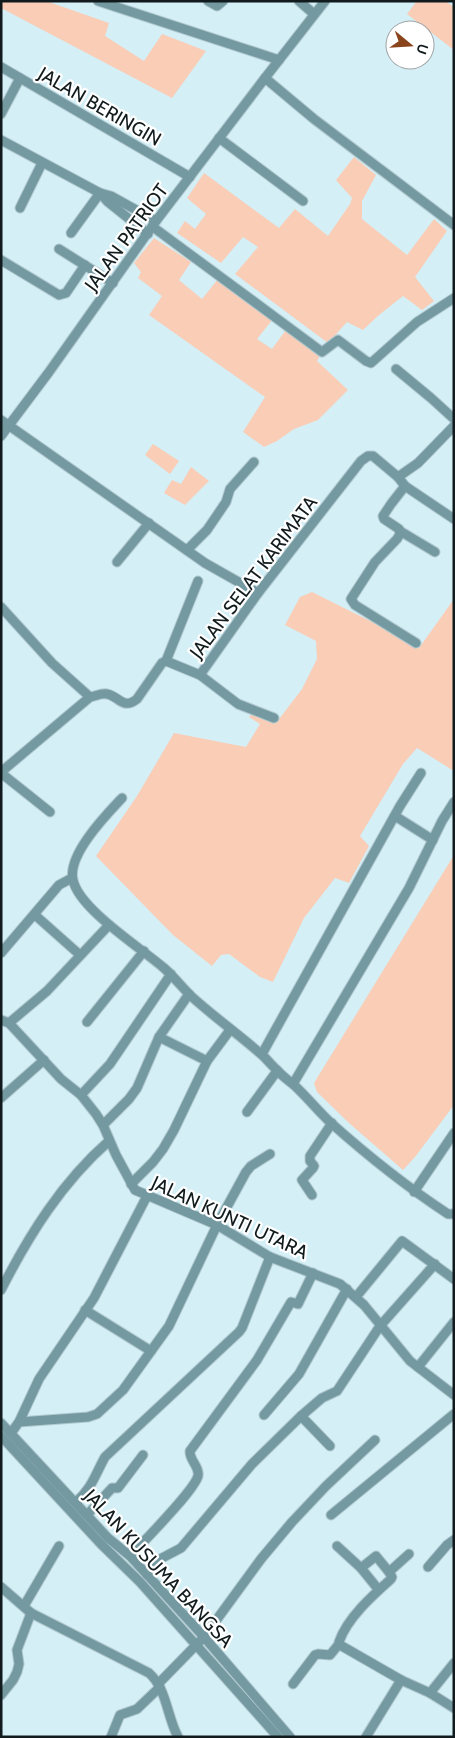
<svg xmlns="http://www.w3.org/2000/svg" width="455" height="1738" font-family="Cabin,sans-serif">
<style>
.green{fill:#facdb7}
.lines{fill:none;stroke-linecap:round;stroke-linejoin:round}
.minor-casing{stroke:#b1c9cf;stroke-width:11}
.minor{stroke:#7499a1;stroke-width:9}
.labels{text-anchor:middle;stroke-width:4.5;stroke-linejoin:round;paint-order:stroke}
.street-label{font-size:19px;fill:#111b1d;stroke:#fff}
</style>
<rect width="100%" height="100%" fill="#d4eff6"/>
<!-- green -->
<g class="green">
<polygon points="1,1 46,1 109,23 105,36 144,61 162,34 206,51 172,98 1,8"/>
<polygon points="417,1 445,1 454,7 454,50 407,14"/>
<polygon points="354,157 376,175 362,201 362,219 407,255 434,219 447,231 415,277 434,301 422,310 403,296 379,315 363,330 347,322 328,343 235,274 258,247 243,237 221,263 177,233 185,221 195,229 206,214 187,198 204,173 279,228 295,209 328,236 350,204 352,198 336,180"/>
<polygon points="154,238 191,262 179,280 202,299 222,274 277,314 257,339 272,349 291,323 324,349 317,361 348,390 318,420 294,429 277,441 264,447 243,432 265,397 149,315 162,296 138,278 141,272 134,263"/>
<polygon points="153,444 179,461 170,474 145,455"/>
<polygon points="191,467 209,481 185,505 164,493 172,480 181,484"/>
<polygon points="312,592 380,626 419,648 454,599 454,771 417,748 403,764 360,836 369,846 349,883 335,878 304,918 273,982 260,977 229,954 221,955 212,966 173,935 96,856 137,796 174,733 246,747 260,724 249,717 252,713 276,723 302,689 317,659 316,641 285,625 300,597"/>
<polygon points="454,855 454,1105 415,1157 403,1170 349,1123 317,1092 314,1083"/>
</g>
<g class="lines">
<!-- minor casing -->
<g class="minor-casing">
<g id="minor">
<polyline points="98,1 279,60"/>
<polyline points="208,1 217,6 223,1"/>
<polyline points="299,1 314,14"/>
<polyline points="1,67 190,177"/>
<polyline points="265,78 314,119 454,225"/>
<polyline points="1,114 20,78"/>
<polyline points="219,138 303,201"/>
<polyline points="1,140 100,193 111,196 156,221"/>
<polyline points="100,193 108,202 148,234"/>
<polyline points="20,208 42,163"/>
<polyline points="153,227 322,352 338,340 366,361 371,363 417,322 454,298"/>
<polyline points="71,233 100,193"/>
<polyline points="59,249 113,283"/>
<polyline points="1,260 59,295 66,293 85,265"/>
<polyline points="396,369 431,398 454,419"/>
<polyline points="1,420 205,563 258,593"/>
<polyline points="1,436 49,372 156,221 265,78 325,1"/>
<polyline points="398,477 405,486 391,504 383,516 384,519 399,529 400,534 397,539 375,562 351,599 355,605 416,643"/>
<polyline points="405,486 454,519"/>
<polyline points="400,531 435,552"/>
<polyline points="187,550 207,530 226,502 230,489 254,462"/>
<polyline points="117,562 149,523"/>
<polyline points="1,607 52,663 90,697"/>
<polyline points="166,661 198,581"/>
<polyline points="200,675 238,704 274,718"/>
<path d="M1,772L90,697C96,696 101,693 107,694C120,697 123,710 137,699L162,663L166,661L200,675L258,593L361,461L368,456H373L398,477L418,463L454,426"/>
<polyline points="1,773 50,812"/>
<path d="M122,798C106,815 67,855 73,880C79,909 141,948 164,968C174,977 182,987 191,996C213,1016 238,1034 261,1054C267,1059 271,1065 277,1070C282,1076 288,1080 294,1085C307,1097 318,1111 331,1123C368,1156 407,1187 448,1214H454"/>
<polyline points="395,816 433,840"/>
<polyline points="35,915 80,955"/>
<polyline points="1,953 59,885 72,878"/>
<polyline points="1,1020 9,1023 61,1079 81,1095 96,1114 103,1125 116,1155 135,1190 217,1225 270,1257 340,1284 364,1305 410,1361 454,1395"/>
<polyline points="87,1022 144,951"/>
<polyline points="9,1023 47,991 109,925"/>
<polyline points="159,1037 207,1061"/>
<polyline points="262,1054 400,806 421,773"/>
<polyline points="293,1084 409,888 442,821 454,802"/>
<polyline points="81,1095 110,1064 171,974"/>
<polyline points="1,1098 44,1060"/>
<polyline points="247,1112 277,1071"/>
<polyline points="103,1125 129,1099 137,1088 159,1037 189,994"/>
<polyline points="131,1184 153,1162 163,1149 174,1130 207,1061 230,1030"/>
<polyline points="414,1192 454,1133"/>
<polyline points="312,1195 302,1180 313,1168 314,1166 310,1161 310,1156 332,1123"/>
<path d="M1,1290C29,1235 62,1182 109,1141"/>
<polyline points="356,1297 402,1241 454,1279"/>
<polyline points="85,1310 151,1351"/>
<polyline points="418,1367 454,1322"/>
<polyline points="264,1415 299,1374 347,1289"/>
<polyline points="301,1416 330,1446"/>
<polyline points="19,1422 39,1379 94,1298 147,1196"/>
<polyline points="1,1423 108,1538 130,1556 204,1637 290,1737"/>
<polyline points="11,1433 19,1422 88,1417 97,1414 123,1390 169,1326 217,1225 246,1172 251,1166 270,1154"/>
<polyline points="1,1436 101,1544 140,1582 278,1737"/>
<path d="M76,1502C92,1488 95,1475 105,1457L239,1332L242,1328L270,1257"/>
<polyline points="87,1515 112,1488 118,1488 143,1455"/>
<polyline points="331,1515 454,1414"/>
<polyline points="337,1546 361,1568"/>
<path d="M130,1556C143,1542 194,1491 198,1476C200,1467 189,1460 190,1451L257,1360L291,1302L298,1304L313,1273"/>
<polyline points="428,1567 447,1545 454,1540"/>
<polyline points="147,1575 162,1558 181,1548 252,1464 301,1416 322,1398 337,1391 380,1326 435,1264"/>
<path d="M1,1587L31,1613L149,1673C167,1689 167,1717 178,1737"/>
<polyline points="378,1589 361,1568 376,1556 389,1572"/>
<polyline points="24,1606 59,1546"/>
<path d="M401,1680L340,1645L339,1642C347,1618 373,1595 391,1579L392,1577L389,1572L409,1554"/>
<polyline points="158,1684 204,1637 261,1559 292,1522 326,1486 375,1440"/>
<polyline points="293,1684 315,1655 318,1654 330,1655 339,1644"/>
<polyline points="430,1693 454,1663"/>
<polyline points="1,1695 13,1680 17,1672 19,1664 17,1650 31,1613"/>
<polyline points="111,1737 120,1715 137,1709 160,1687"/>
<polyline points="366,1737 401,1680 430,1693 454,1708"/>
</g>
</g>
<!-- minor -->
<use href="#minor" class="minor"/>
</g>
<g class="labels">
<!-- street labels -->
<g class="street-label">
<text transform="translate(100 106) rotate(30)" y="7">JALAN BERINGIN</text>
<text transform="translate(126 237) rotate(-54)" y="7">JALAN PATRIOT</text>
<text transform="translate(253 577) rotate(-53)" y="7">JALAN SELAT KARIMATA</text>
<text transform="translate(230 1217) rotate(25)" y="7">JALAN KUNTI UTARA</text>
<text transform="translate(159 1568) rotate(47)" y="7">JALAN KUSUMA BANGSA</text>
</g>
</g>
<!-- border -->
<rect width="455" height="1738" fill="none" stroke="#111b1d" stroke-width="5"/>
<!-- north arrow -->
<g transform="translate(410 45) rotate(108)"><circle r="24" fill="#ffffff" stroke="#a0a4a5"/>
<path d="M0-4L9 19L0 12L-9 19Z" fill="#89441c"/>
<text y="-8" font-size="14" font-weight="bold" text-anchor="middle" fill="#111b1d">U</text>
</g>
</svg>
